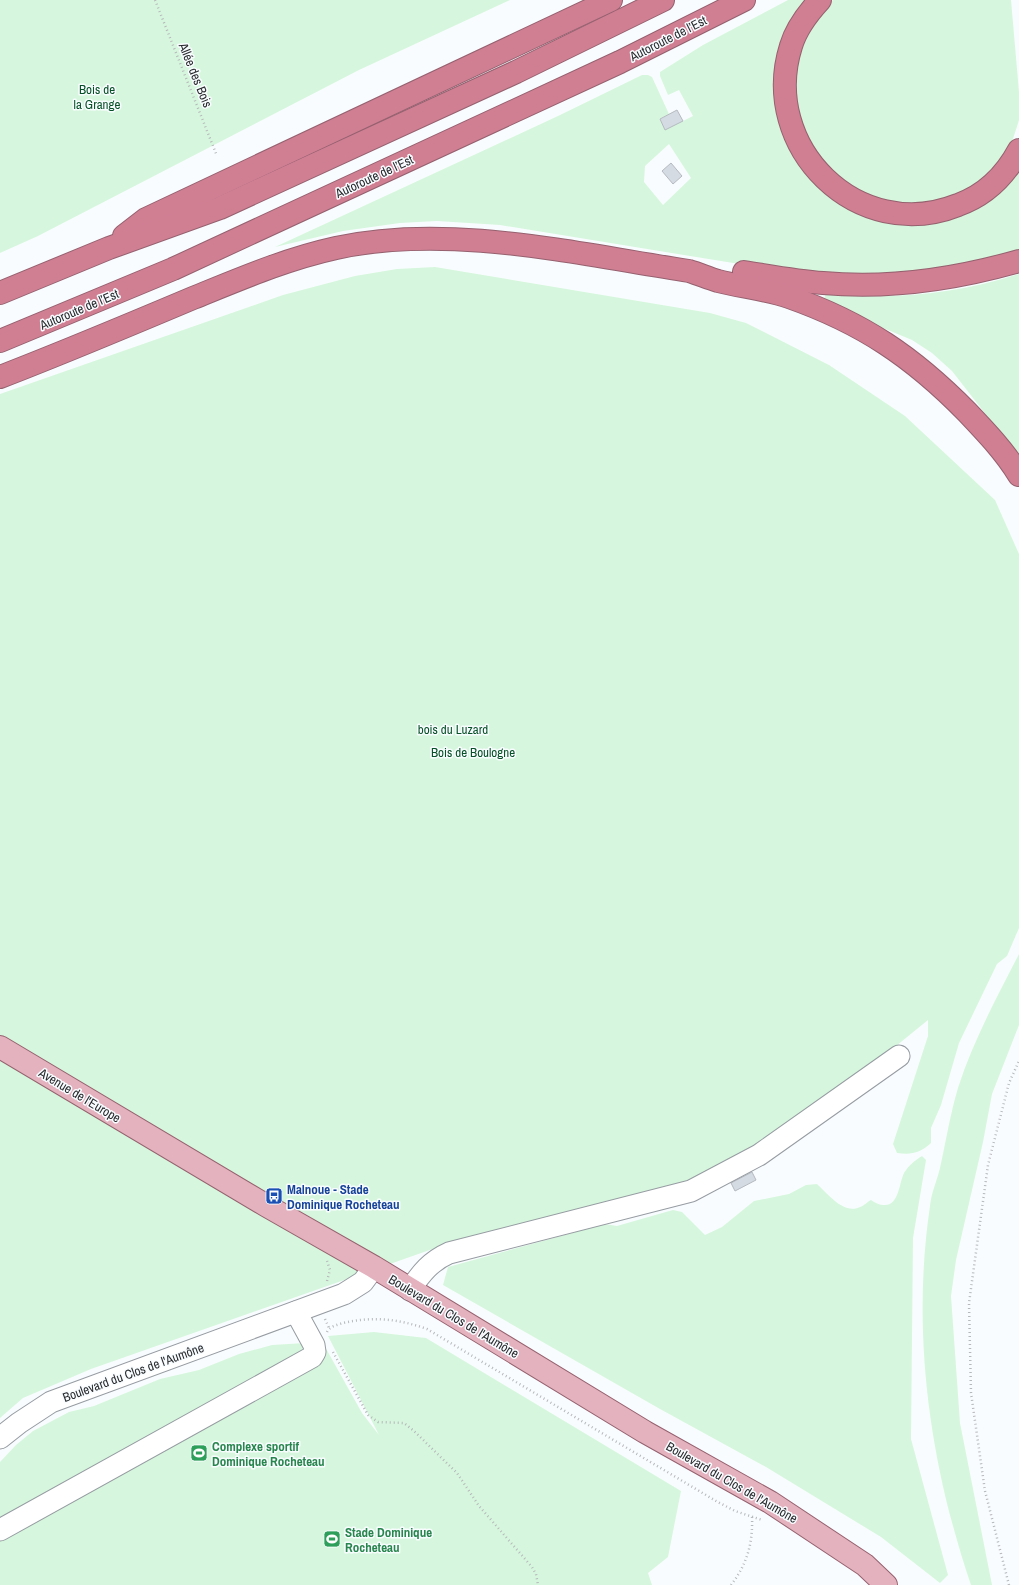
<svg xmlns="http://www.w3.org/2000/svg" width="1019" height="1585" font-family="'Archivo Narrow',sans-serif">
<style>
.green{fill:#d6f7dd;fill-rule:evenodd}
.building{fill:#d5dbe2;stroke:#b4bac0}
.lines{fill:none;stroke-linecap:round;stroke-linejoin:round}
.minor-casing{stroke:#969ca2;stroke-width:23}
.major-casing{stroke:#95616f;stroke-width:24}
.highway-casing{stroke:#95616f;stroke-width:24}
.path{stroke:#b6b8bb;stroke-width:2.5;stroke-dasharray:1 3;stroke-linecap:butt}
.minor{stroke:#fff;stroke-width:21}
.major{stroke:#e3b2be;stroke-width:22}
.highway{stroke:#d07f93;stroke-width:22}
.labels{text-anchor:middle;stroke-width:3;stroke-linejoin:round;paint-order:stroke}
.street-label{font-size:13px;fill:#282a2d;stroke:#f9fcff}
.park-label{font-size:13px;fill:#065127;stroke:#f9fcff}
.transit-label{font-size:13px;font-weight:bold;fill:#164399;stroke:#f9fcff;text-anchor:start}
.leisure-label{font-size:13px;font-weight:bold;fill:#27864d;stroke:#f9fcff;text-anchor:start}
</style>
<rect width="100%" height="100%" fill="#f9fcff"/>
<!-- green -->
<g class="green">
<polygon points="0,0 510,0 359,70 38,236 0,253"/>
<path d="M788,0H810L788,36L801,164L928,222L956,217L1000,192L1019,171V252L969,266L880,276L788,272L500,225L437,221L400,223L343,231L275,247L558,116L642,75H648L652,77L669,114L660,119L665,130L693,116L679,90L668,95L660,76V72L703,45ZM669,144L691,178L663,205L644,182L645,166Z"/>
<polygon points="833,0 1011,0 1019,92 1019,120 1011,145 988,175 960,196 911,206 867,196 823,164 801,125 794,86 800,51 817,19"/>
<path d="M435,267L710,313L746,323L829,365L905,416L995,500L1019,554V928L1007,956L997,964L959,1043L941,1105L931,1128V1143C920,1153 912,1155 897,1153L893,1144L928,1036V1020L810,1116L706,1182L444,1245L91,1369L23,1398L0,1418V394L283,295L355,276L397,269Z"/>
<path d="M1019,274V457L952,371L932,353L912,340L871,323L824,299L826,293C890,301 957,294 1019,274Z"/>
<path d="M1019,954V1025L992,1094L983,1142L956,1260L951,1296L960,1423L992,1585H971C930,1464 911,1334 930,1206C931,1193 937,1181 940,1168C946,1141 950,1115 958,1088C973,1041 997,997 1019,954Z"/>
<path d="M922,1156L926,1160L913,1238L911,1439L948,1575L940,1583L881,1537L766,1467L660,1409L443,1285L448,1267L605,1224L617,1226L673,1210L682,1212L705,1235L722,1227L754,1201L789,1194L806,1185L817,1184C828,1194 844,1215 860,1207C864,1206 867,1202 871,1200C874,1202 879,1205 883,1205C899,1207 899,1183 904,1173C909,1165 914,1161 922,1156Z"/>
<polygon points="374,1332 426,1338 681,1491 668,1557 648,1573 652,1585 0,1585 0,1462 16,1445 33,1431 69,1412 94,1406 160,1379 199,1370 239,1354 272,1345 305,1343 319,1336 362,1413 379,1435 328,1336"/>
</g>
<!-- building -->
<g class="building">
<polygon points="677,110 683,121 665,130 660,119"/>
<polygon points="671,163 682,176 673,184 662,171"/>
<polygon points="752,1172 756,1180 735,1191 731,1183"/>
</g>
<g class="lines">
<!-- minor casing -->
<g class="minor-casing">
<g id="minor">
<path d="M410,1290C421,1273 431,1261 449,1253L691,1191L759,1155L899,1056"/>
<polyline points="0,1438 19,1423 51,1402 344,1294 363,1282 374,1267"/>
<polyline points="0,1530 312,1357 315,1352 314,1345 296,1312"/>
</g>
</g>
<!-- major casing -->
<g class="major-casing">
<polyline id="major" points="0,1047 267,1206 374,1267 645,1432 770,1502 865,1565 886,1585"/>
</g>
<!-- highway casing -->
<g class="highway-casing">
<g id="highway">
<path d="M820,0C808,13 796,29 791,46C759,147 858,245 958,205C986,195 1005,176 1019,150"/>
<polyline points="124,236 146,219 611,0"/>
<path d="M744,272C770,276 796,281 823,283C889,289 956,279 1019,261"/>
<polyline points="0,293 109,248 220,208 516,72 663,0"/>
<polyline points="0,341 173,269 620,62 744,0"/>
<path d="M0,377C65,352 129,325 193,298C240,279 286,259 336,248C448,223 577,254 689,271C699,274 708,278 718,281C741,287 766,289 789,297C863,323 913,357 967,412C986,432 1005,452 1019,475"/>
</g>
</g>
<!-- path -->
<g class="path">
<polyline points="155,0 217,156"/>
<polyline points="327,1281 330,1270 327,1261"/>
<polyline points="325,1319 329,1328"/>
<path d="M327,1332C330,1326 337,1325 343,1323C373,1316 399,1319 427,1329L716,1501L735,1511L762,1520"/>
<polyline points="333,1352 368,1415 378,1422 404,1423 414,1431 457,1473 479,1506 532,1567 536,1574 538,1585"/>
<path d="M731,1585C748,1563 753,1542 752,1515"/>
<polyline points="1009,1585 985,1491 971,1393 969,1303 988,1165 1009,1083 1019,1061"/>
</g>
<!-- minor -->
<use href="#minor" class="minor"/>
<!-- major -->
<use href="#major" class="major"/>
<!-- highway -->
<use href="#highway" class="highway"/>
</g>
<!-- icons -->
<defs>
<g id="bus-square" transform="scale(0.9)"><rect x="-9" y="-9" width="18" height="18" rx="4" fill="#1a4fb4" stroke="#f9fcff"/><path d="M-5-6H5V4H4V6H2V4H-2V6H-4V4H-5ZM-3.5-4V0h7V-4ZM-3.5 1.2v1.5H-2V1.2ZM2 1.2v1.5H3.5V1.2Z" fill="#fff"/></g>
<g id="stadium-square" transform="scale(0.9)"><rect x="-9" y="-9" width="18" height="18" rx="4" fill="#2e9e5b" stroke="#f9fcff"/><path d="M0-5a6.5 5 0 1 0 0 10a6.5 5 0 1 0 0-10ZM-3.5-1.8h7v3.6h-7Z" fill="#fff"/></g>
</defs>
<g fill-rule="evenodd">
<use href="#bus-square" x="274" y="1196"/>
<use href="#stadium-square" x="199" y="1453"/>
<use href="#stadium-square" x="332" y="1539"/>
</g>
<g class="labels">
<!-- street labels -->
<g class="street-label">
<text transform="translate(668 38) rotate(-27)" y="5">Autoroute de l’Est</text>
<text transform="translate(196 75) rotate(68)" y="5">Allée des Bois</text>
<text transform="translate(374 176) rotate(-25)" y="5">Autoroute de l’Est</text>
<text transform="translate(79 309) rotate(-23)" y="5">Autoroute de l’Est</text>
<text transform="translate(80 1095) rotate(31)" y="5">Avenue de l'Europe</text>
<text transform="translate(454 1316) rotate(31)" y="5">Boulevard du Clos de l'Aumône</text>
<text transform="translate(133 1372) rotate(-20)" y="5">Boulevard du Clos de l'Aumône</text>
<text transform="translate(732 1482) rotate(30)" y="5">Boulevard du Clos de l'Aumône</text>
</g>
<!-- park labels -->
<g class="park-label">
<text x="97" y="94">Bois de<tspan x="97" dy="15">la Grange</tspan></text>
<text x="453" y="734">bois du Luzard</text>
<text x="473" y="757">Bois de Boulogne</text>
</g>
<!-- transit labels -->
<g class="transit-label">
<text x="287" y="1194">Malnoue - Stade<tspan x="287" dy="15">Dominique Rocheteau</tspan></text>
</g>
<!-- leisure labels -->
<g class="leisure-label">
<text x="212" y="1451">Complexe sportif<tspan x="212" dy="15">Dominique Rocheteau</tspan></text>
<text x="345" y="1537">Stade Dominique<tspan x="345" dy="15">Rocheteau</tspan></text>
</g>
</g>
</svg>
